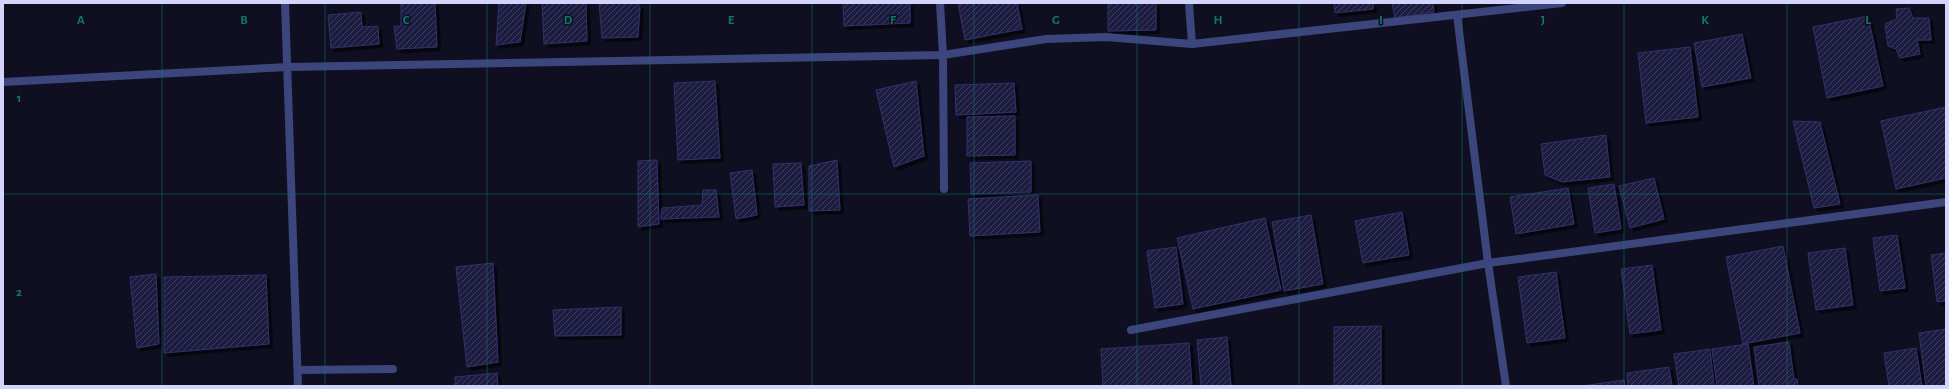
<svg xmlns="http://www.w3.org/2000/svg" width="1949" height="389" font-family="'Alegreya Sans',sans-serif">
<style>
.building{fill:url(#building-hatch);stroke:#33306b;filter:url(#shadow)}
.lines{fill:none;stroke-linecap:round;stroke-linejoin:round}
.minor{stroke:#3d457d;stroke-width:8}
.tertiary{stroke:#3d457d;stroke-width:8}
.grid{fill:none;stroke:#0f766e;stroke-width:1;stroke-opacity:0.55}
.grid-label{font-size:13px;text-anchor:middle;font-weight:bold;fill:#0f766e;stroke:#0f0f21;stroke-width:3;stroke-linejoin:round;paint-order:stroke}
</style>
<defs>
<pattern id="building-hatch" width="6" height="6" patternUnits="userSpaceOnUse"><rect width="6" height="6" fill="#1e1c41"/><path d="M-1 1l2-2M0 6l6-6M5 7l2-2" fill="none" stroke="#3e3c5d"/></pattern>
<filter id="shadow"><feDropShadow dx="3.5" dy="3.5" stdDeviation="0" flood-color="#0009"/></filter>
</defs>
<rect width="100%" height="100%" fill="#0f0f21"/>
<!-- building -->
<g class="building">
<polygon points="401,3 435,3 437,47 397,49 394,26 401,26"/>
<polygon points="499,3 526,3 520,42 496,45"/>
<polygon points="542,3 586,3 587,41 544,44"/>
<polygon points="599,3 637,3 640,7 638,37 602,38"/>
<polygon points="843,3 910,3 910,23 844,26"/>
<polygon points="958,3 1017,3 1022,29 965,40"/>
<polygon points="1108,3 1156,3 1156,30 1108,31"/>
<polygon points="1334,3 1373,3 1373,9 1335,13"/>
<polygon points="1392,3 1433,3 1434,12 1395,18"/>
<polygon points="1909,8 1913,18 1929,18 1931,40 1917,40 1920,54 1900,58 1896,49 1888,46 1885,24 1897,19 1896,9"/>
<polygon points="361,12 362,27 378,26 379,44 331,48 328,15"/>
<polygon points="1868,16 1883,86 1827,98 1813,27"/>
<polygon points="1742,34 1751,78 1702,87 1694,43"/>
<polygon points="1690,47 1698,117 1646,123 1638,53"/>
<polygon points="715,81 720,158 678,160 674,83"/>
<polygon points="916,81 924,156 894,167 876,90"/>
<polygon points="1014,83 1016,112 956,115 955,85"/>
<polygon points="1946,107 1946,178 1896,189 1881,121"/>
<polygon points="1015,116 1015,155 967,156 967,117"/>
<polygon points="1793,121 1820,122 1840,204 1814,208"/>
<polygon points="1606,135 1610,177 1562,182 1545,175 1541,144"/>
<polygon points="657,160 659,224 638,227 638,161"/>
<polygon points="837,160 840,210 809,211 809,166"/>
<polygon points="1031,161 1031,192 971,194 970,163"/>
<polygon points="801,163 804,205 775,207 773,164"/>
<polygon points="752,170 757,215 736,219 730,173"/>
<polygon points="1654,178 1664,219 1630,228 1619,186"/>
<polygon points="1614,184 1621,229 1595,233 1588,188"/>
<polygon points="1568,188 1574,224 1516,234 1510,197"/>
<polygon points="703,190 716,190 719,217 661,219 662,208 702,205"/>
<polygon points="1038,195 1040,232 970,236 968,199"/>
<polygon points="1402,212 1409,255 1363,263 1355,221"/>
<polygon points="1311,215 1323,284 1284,291 1272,222"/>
<polygon points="1265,218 1281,290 1193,309 1177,238"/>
<polygon points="1897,235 1905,288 1880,291 1873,238"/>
<polygon points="1783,246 1800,333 1743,344 1726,257"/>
<polygon points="1176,247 1183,304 1155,308 1147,251"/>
<polygon points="1845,248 1853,305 1816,310 1808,253"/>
<polygon points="1946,253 1946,301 1937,302 1931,255"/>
<polygon points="493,263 498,362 467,367 456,267"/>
<polygon points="1652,265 1661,330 1630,334 1621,269"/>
<polygon points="1556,272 1565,338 1527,343 1518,277"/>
<polygon points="156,274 159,344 137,348 130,277"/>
<polygon points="266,275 269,344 164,353 164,277"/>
<polygon points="621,307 621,335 555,336 553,310"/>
<polygon points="1381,326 1381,386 1334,386 1334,327"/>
<polygon points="1946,329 1946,386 1926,386 1919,333"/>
<polygon points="1227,337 1231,386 1201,386 1197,340"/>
<polygon points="1789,342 1794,379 1797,379 1798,386 1759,386 1754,347"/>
<polygon points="1189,343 1192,386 1103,386 1101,349"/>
<polygon points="1748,344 1754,386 1717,386 1712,349"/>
<polygon points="1916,348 1922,386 1889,386 1884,353"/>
<polygon points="1710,349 1714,386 1679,386 1674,354"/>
<polygon points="1669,367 1672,386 1628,386 1627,373"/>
<polygon points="497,373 498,386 455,386 455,377"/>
<polygon points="1624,380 1625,386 1582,386"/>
</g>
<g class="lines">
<!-- minor -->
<g class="minor">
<polyline points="285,3 298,386"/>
<polyline points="940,3 943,55 944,189"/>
<polyline points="1189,3 1192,44"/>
<polyline points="1457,15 1488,263 1506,386"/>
<polyline points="1131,330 1488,263 1946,202"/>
<polyline points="298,370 393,369"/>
</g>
<!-- tertiary -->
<polyline class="tertiary" points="3,82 288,67 943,55 1046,39 1106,37 1192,44 1562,3"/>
</g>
<!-- grid -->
<path class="grid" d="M162,3V386M325,3V386M487,3V386M650,3V386M812,3V386M974,3V386M1137,3V386M1299,3V386M1462,3V386M1624,3V386M1787,3V386M3,194H1946"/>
<g class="grid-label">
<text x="81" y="24">A</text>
<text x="244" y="24">B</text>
<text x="406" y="24">C</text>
<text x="568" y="24">D</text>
<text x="731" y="24">E</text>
<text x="893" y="24">F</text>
<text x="1056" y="24">G</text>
<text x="1218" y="24">H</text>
<text x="1381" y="24">I</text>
<text x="1543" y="24">J</text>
<text x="1705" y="24">K</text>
<text x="1868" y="24">L</text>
<text x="19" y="102">1</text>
<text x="19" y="296">2</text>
</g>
<!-- border -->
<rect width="1949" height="389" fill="none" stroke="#d2d4fc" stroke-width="8"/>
</svg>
